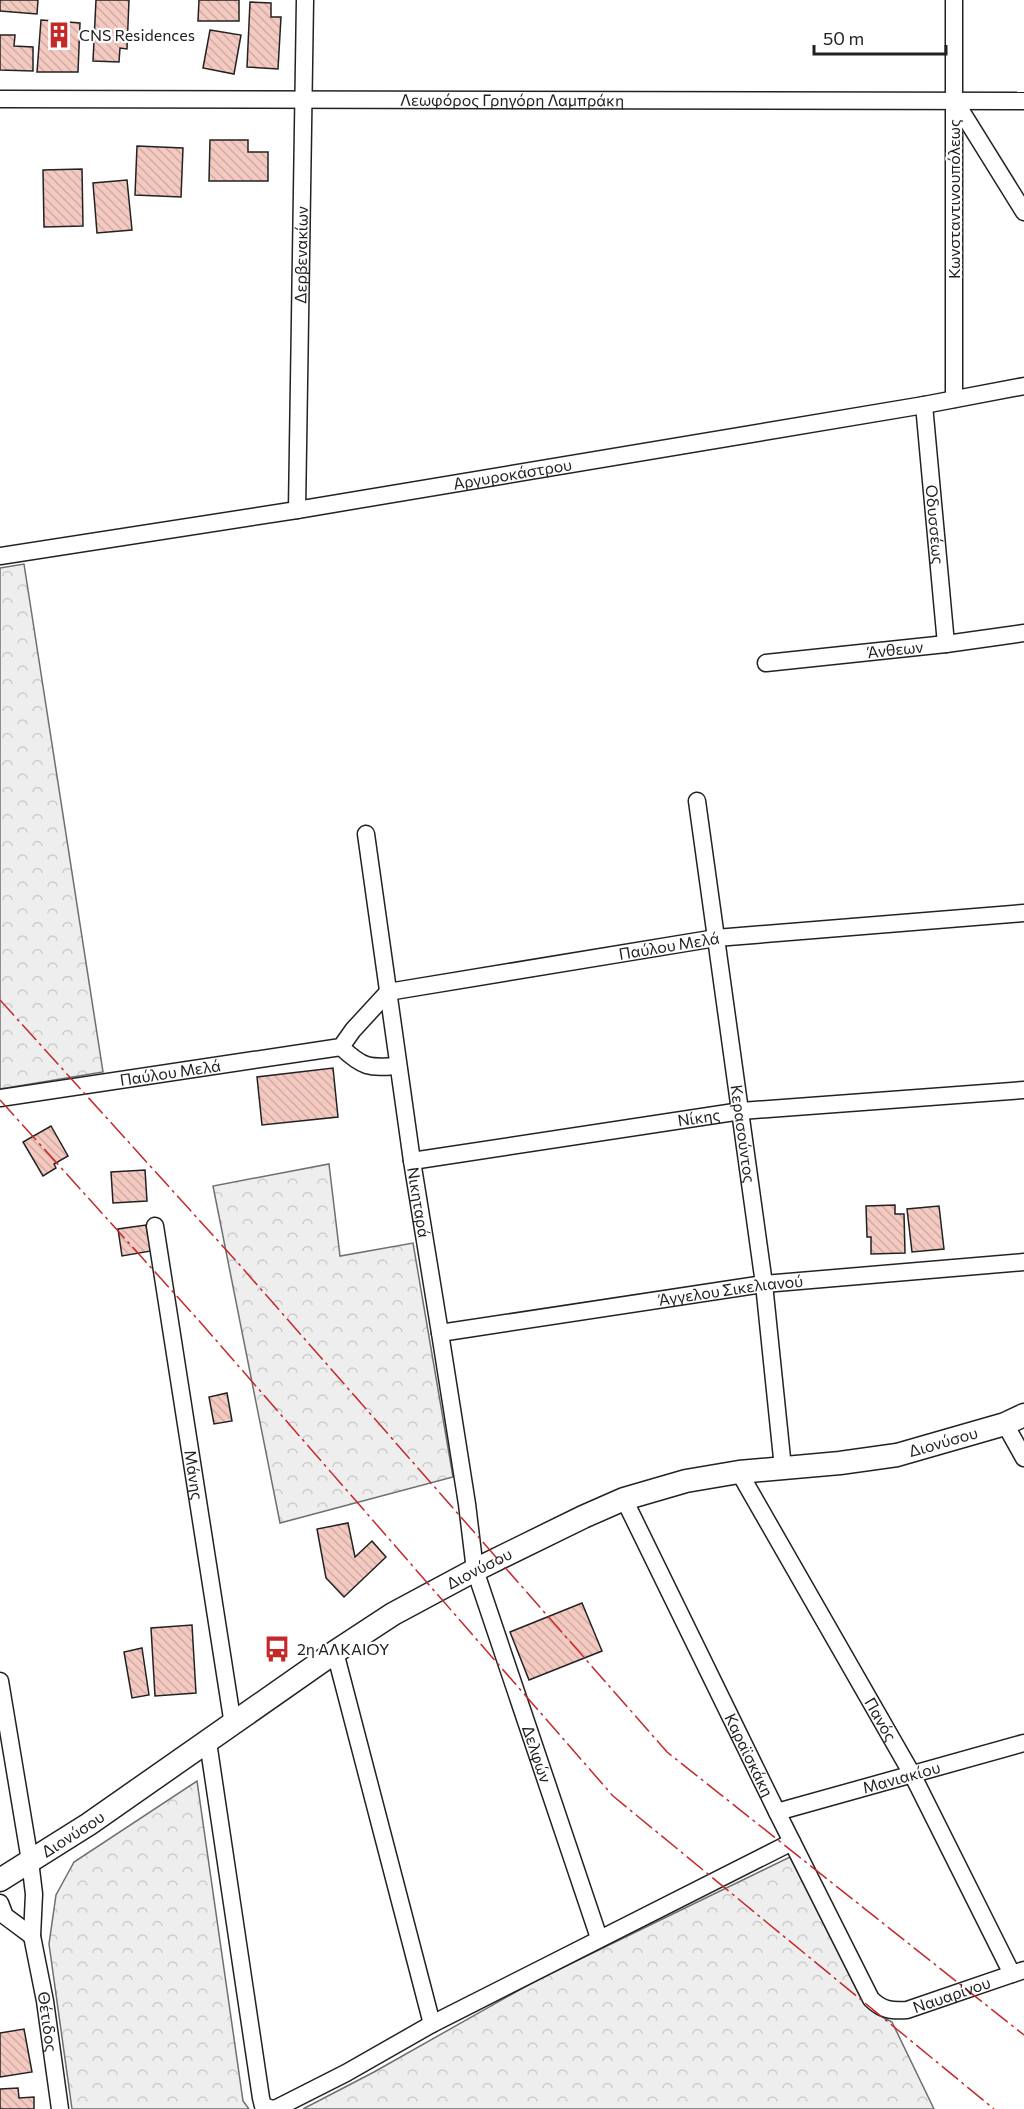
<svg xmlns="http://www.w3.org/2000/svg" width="1024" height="2109" font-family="Commissioner,sans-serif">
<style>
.forest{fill:url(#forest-crowns);stroke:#6f6f6f;stroke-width:1.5}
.building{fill:url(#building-back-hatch);stroke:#222;stroke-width:1.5}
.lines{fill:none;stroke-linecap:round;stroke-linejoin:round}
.minor-casing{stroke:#222;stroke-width:19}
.secondary-casing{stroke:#222;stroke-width:25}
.minor{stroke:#fff;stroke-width:16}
.secondary{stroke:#fff;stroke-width:22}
.power{stroke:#c62828;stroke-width:1.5;stroke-dasharray:21 4.5 3 4.5;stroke-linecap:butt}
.labels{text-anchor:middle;stroke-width:4.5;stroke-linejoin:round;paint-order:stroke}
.poi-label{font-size:16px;fill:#222;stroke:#fff;text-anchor:start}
.street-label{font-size:16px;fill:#222;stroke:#fff}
</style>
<defs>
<pattern id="forest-crowns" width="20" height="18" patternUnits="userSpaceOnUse" patternTransform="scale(1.5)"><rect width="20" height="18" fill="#eee"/><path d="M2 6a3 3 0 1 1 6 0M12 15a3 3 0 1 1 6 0" fill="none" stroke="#ccc"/></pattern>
<pattern id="building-back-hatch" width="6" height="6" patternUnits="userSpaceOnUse" patternTransform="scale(1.5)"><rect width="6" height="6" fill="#f3c9c0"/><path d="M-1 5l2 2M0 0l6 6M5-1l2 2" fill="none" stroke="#d0aca5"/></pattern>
</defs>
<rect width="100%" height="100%" fill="#fff"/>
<!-- forest -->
<g class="forest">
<polygon points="24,564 103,1072 0,1089 0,568"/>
<polygon points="329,1164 340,1256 413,1243 453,1477 280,1523 213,1186"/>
<polygon points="197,1781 243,2101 249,2109 72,2109 49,1944 56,1895 74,1862"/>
<polygon points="790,1857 862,2000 876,2014 892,2022 934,2109 303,2109 374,2072 537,1980"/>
</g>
<!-- building -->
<g class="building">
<polygon points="0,0 38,0 37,14 0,11"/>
<polygon points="96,0 129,0 127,49 120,48 119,62 93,61"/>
<polygon points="199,0 239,0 239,21 198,21"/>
<polygon points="250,2 271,3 271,17 281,17 278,69 247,67"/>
<polygon points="41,20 80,23 78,72 37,72"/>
<polygon points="210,30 241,35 234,74 203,68"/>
<polygon points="0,35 15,35 14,46 33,47 33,71 0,70"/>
<polygon points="210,140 248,140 248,152 268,152 268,181 209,181"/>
<polygon points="137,146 183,148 181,197 135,195"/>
<polygon points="82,169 83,226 44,227 43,170"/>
<polygon points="127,180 132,230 97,233 93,183"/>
<polygon points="333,1068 338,1117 262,1125 257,1077"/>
<polygon points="51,1126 68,1156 54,1164 56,1168 43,1176 23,1142"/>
<polygon points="145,1170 147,1201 113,1203 111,1172"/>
<polygon points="895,1205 895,1214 904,1214 905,1253 871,1254 871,1237 867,1237 866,1206"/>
<polygon points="939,1206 944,1249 912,1252 907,1209"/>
<polygon points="146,1225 151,1251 122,1256 118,1229"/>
<polygon points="227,1393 232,1421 214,1424 209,1397"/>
<polygon points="348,1523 355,1557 372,1541 386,1557 344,1597 326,1578 317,1529"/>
<polygon points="582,1603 602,1651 529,1680 510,1632"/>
<polygon points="192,1625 196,1693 155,1696 151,1628"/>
<polygon points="142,1648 149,1695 132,1698 124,1652"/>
<polygon points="24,2029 32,2072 0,2077 0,2033"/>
<polygon points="18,2088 19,2098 34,2097 34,2109 0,2109 0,2089"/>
</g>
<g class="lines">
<!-- minor casing -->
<g class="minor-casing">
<g id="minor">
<path id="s1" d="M0,99L1024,101"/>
<polyline points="955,101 1024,212"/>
<polyline points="954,399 954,0"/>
<path id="s2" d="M924,405L946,644"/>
<path id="s3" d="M297,510L305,0"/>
<path id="s4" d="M0,556L297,510L924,405L1024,386"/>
<path id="s5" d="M766,663L946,644L1024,633"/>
<path id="s6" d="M697,801L764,1284L783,1468"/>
<path id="s7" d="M366,834L412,1161L440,1333L467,1504L475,1570L599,1938"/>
<path d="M341,1047C363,1068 369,1068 398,1066"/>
<path id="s8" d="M0,1098L341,1047L353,1030L388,992L716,938L1024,913"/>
<path id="s9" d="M412,1161L741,1111L1024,1090"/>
<path id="s10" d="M155,1226L233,1725"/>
<path id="s11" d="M440,1333L764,1284L1024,1262"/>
<polyline points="1005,1424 1024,1458"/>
<path id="s12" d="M739,1472L912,1774L1012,1974"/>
<path id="s13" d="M624,1499L777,1812L871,1999C882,2010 891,2011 907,2010L1024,1970"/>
<polyline points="335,1652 432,2024"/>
<path id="s14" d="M0,1681L30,1861L34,1894L32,1936L45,2001L60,2109"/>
<polyline points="208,1742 261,2098 263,2106 273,2109"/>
<path id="s15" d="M777,1812L1024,1743"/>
<polyline points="0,1903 5,1916 32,1936"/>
<polyline points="275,2109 346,2073 432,2024 792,1842"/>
</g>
</g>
<!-- secondary casing -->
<g class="secondary-casing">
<g id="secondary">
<path id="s16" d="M0,1880L89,1824L335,1652L393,1614L475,1570L583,1517L624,1499L686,1481L739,1472L840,1463L897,1455L1005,1424L1024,1415"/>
</g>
</g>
<!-- minor -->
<use href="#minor" class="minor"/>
<!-- secondary -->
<use href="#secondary" class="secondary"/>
<!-- power -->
<g class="power">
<polyline points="0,1000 238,1263 667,1752 1024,2035"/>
<polyline points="0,1100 201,1323 613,1796 994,2109"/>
</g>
</g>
<!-- icons -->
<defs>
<g id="building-bare" transform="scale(2.07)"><path d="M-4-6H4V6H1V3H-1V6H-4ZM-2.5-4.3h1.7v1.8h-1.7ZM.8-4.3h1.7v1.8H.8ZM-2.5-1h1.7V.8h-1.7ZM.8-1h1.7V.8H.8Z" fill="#c62828" stroke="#fff" stroke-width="2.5" paint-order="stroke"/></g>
<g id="bus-bare" transform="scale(2.07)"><path d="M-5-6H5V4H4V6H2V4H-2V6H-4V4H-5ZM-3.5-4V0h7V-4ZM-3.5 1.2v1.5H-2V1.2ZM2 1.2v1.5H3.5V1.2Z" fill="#c62828" stroke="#fff" stroke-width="2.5" paint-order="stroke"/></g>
</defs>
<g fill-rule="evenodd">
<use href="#building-bare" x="59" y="35"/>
<use href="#bus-bare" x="277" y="1649"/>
</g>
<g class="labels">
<!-- poi labels -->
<g class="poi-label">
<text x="79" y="41">CNS Residences</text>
<text x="297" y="1655">2η ΑΛΚΑΙΟΥ</text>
</g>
<!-- street labels -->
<g class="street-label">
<text dy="6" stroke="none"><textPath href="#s1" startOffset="512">Λεωφόρος Γρηγόρη Λαμπράκη</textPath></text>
<text transform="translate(954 199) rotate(-90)" y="6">Κωνσταντινουπόλεως</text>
<text dy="6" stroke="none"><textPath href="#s3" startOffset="255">Δερβενακίων</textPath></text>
<text dy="6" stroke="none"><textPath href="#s4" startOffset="519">Αργυροκάστρου</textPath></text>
<text dy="6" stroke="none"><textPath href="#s2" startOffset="120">Οδυσσέως</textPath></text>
<text dy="6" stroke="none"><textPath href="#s5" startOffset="130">Άνθεων</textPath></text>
<text dy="6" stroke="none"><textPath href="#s8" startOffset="702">Παύλου Μελά</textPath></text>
<text dy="6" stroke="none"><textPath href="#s8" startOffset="172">Παύλου Μελά</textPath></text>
<text dy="6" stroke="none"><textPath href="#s9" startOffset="290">Νίκης</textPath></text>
<text dy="6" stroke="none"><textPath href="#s6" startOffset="336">Κερασούντος</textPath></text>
<text dy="6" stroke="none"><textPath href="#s7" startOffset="372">Νικηταρά</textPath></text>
<text dy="6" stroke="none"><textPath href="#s11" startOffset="294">Άγγελου Σικελιανού</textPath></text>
<text dy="6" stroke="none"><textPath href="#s16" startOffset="1058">Διονύσου</textPath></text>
<text dy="6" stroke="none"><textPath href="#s10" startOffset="252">Μάνης</textPath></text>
<text dy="6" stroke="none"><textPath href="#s16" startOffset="572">Διονύσου</textPath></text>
<text dy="6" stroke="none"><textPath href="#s12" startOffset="285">Πανός</textPath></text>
<text dy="6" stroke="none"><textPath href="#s7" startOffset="938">Δελφών</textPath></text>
<text dy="6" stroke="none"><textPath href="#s13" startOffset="285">Καραϊσκάκη</textPath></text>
<text dy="6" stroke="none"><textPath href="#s15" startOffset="129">Μανιακίου</textPath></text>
<text dy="6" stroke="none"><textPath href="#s16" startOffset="86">Διονύσου</textPath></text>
<text dy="6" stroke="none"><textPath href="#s13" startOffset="644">Ναυαρίνου</textPath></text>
<text dy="6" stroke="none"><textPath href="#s14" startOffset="345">Θέτιδος</textPath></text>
</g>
</g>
<!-- scale -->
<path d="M814 45v9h132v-9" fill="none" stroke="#222222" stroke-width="3"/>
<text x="823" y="45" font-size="18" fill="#222222" stroke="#ffffff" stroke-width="4.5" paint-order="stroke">50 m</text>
</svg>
